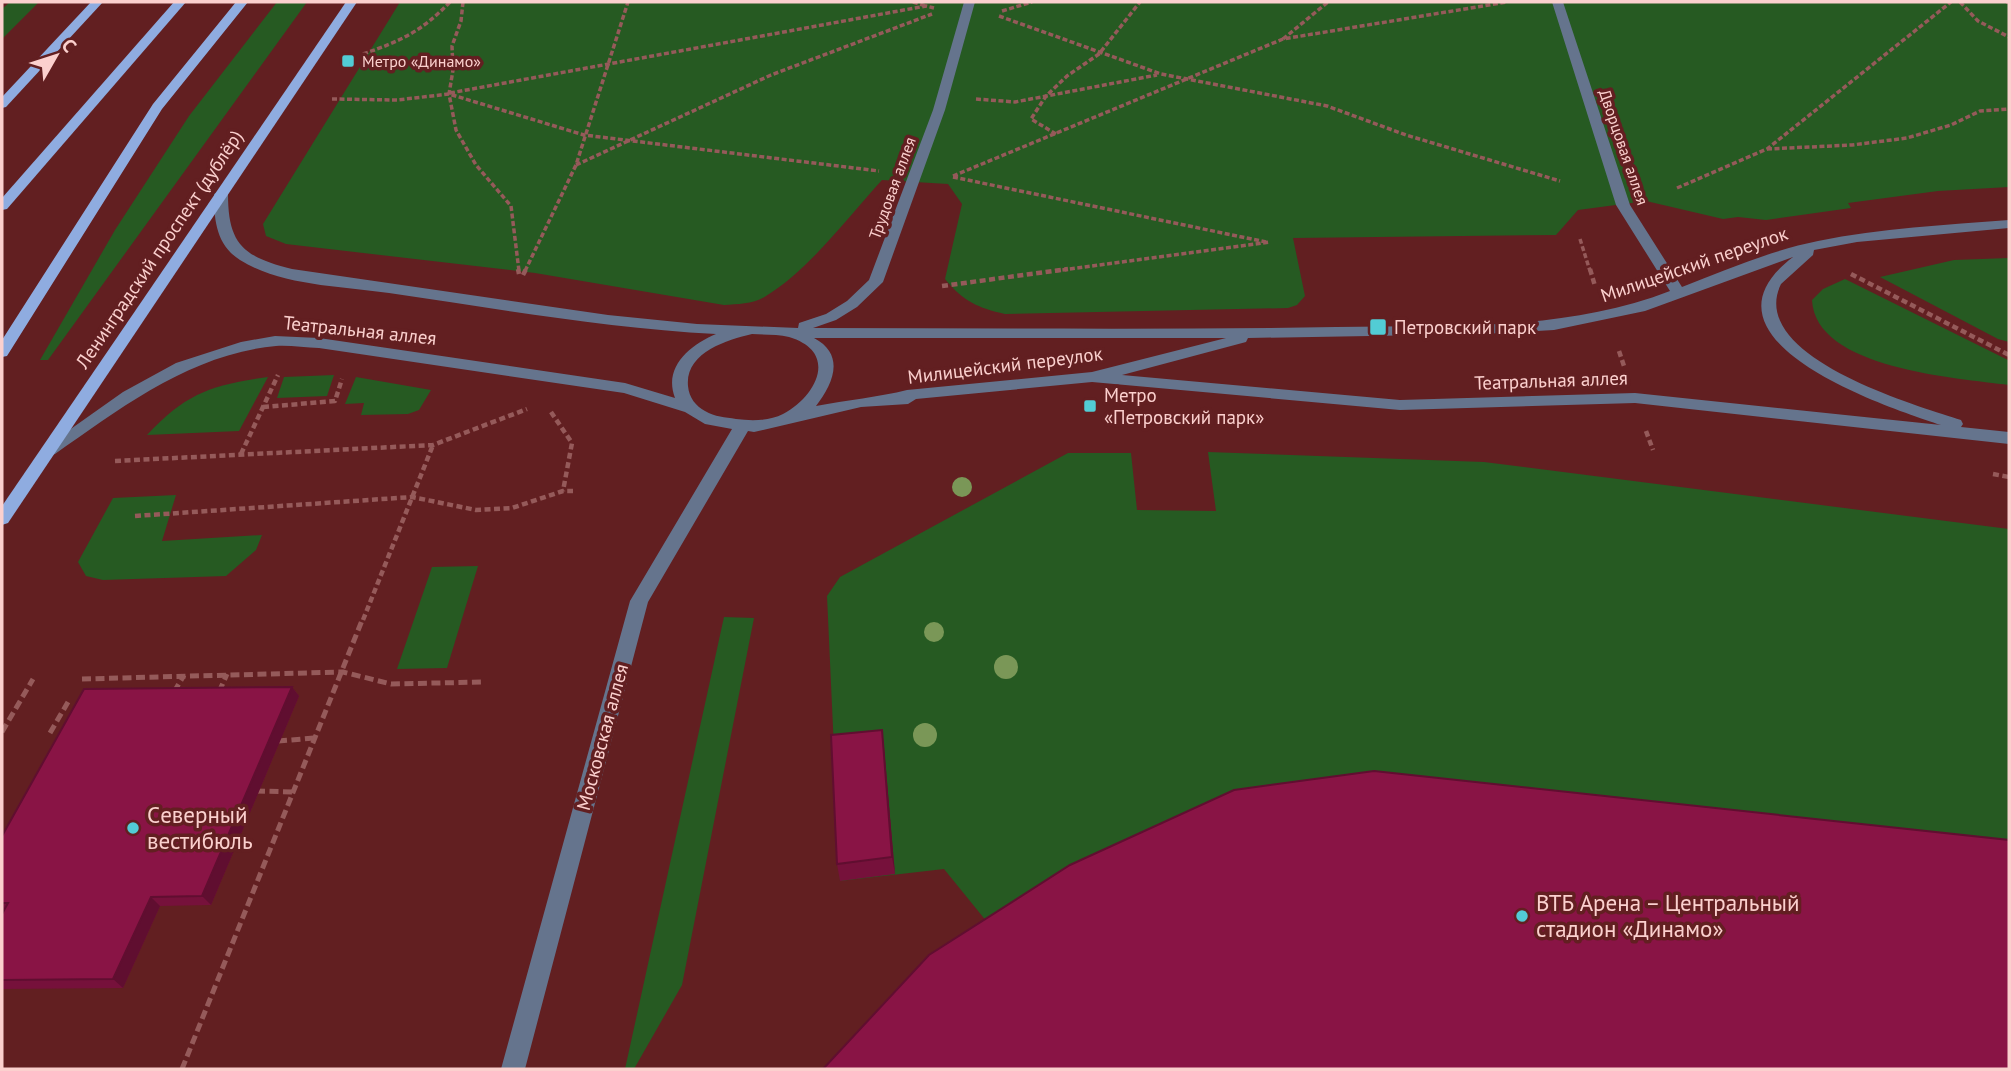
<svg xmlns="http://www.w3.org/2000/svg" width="2011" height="1071" font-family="'PT Sans',sans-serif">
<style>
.green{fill:#265a22}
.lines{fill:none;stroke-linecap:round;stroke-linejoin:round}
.path-far2{stroke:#955a5a;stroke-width:3.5;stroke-dasharray:5 2.5;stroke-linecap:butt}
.path-far1{stroke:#955a5a;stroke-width:4.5;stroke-dasharray:6 3.5;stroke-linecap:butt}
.path{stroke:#955a5a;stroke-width:5;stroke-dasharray:9 4.5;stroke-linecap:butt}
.minor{fill:#65748d;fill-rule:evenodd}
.major{fill:#8face0;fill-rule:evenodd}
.tree{fill:#7a9757}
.wall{fill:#76113b}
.shaded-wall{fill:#600e30}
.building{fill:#891445;stroke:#600e30;stroke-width:2}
.poi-dot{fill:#52ccd5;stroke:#621f21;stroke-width:2.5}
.labels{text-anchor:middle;stroke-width:7;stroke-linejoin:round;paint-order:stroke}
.far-poi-label{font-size:16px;fill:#fbd0ce;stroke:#621f21;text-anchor:start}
.far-street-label{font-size:16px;fill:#fbd0ce;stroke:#621f21}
.street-label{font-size:19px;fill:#fbd0ce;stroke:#621f21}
.poi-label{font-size:19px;fill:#fbd0ce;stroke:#621f21;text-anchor:start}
.near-poi-label{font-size:23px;fill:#fbd0ce;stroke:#621f21;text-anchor:start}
</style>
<rect width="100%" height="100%" fill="#621f21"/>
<!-- green -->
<g class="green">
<polygon points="10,2 39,2 2,39 2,9"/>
<polygon points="277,2 307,2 48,360 40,360 115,230 189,116"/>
<path d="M400,2H2009V187L1938,191L1848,203L1851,208L1766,220L1738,217L1723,219L1646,201L1578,210L1556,235L1293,238L1305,296L1297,305L1288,308L1005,314C978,308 963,301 945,279L962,204L948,184L882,180C848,217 809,270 766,296C754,304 738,304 724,305L535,273L286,244L266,236L263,224Z"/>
<polygon points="2009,258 2009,342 1998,339 1880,277 1954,260"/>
<path d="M1845,279L2008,360L2009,385C1957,378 1815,369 1812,300L1823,289Z"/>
<polygon points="334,375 327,396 277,398 284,377"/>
<path d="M268,377L239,431L147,435C186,393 212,385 268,377Z"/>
<polygon points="356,377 431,390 419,410 408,414 361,415 364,403 345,404"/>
<polygon points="1208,452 1484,462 2009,529 2009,1069 1000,938 944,869 840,881 827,596 840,577 1068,453 1131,453 1137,510 1216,511"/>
<polygon points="176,495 162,541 262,535 256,550 226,576 103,580 86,576 78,562 113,498"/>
<polygon points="478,566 447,668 397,669 432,567"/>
<polygon points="724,617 754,618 682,985 634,1069 625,1069"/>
</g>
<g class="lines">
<!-- path-far2 -->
<g class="path-far2">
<polyline points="463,2 461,21 452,46 453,70 449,94 456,130 476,165 511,206 519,271"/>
<polyline points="913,2 926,6"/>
<polyline points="1960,2 1978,21 2009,37"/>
<polyline points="2006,2 2009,2"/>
<polyline points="1002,11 1032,2"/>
<polyline points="999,16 1161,74 1327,106 1406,135 1560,181"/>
<polyline points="1283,39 1328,2"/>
<path d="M363,54C401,41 422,31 450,2"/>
<polyline points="450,93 926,6 934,8"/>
<polyline points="332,99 397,100 449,94 584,135 879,171"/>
<polyline points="976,99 1015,102 1157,75"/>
<polyline points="1056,134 1031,119 1046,96 1067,76 1099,54 1140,2"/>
<polyline points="1767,149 1852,145 1907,138 1951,125 1980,111 2009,109"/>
<polyline points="576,165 771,75 932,14"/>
<polyline points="953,176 1283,39 1507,2"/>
<polyline points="953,177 1266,242"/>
<polyline points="1677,188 1767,149 1951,2"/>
<polyline points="1580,239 1590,271"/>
<polyline points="525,271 576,165 628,2"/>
<polyline points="1055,271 1270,242"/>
</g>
<!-- path-far1 -->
<g class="path-far1">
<polyline points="518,269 519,274"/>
<polyline points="1590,269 1595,286"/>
<polyline points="1851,274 2009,355"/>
<polyline points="523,275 526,269"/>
<polyline points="942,286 1068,269"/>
<polyline points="1619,351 1624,366"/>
<polyline points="263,407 335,401 342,379"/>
<polyline points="551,412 572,443 563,491"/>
<polyline points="1646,431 1653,450"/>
<polyline points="241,454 278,375"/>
<polyline points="115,461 433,445 527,409"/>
<polyline points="1993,474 2009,477"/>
<polyline points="135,516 412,497 476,510 512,508 563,491 573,491"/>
<polyline points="363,620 433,445"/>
</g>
<!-- path -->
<g class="path">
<polyline points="82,679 343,672 391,684 483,682"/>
<polyline points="174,692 184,675"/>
<polyline points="219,692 227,674"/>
<polyline points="2,732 33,679"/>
<polyline points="50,733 68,702"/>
<polyline points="278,741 315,738"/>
<polyline points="256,791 294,792"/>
<polyline points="182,1069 363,618"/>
</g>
<!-- minor -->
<path class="minor" d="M964,2H975L945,110L883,282L857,307L836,320L813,328C987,328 1162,330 1336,327C1448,325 1564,332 1670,291L1616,205L1552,2H1563L1630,205L1682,287C1726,270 1772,250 1818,241C1881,228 1946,225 2009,220V228L1857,242L1814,250L1813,255L1781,284C1746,356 1914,405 1961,420L1963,424L1961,427L2009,432V444L1635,403L1400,410L1092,382L916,399L908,404L861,407L754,432L748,431L648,602L525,1069H501L630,601L732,429L705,424L685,412L624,393L319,348C305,348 290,345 276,346C191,354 122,407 55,454L49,456L41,450L123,392L176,363L241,342L275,336L319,338L625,383L675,398C663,367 690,345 716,334C606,328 498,309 389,293C341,286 282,286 240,260C216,245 214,219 214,194L221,190L228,194C228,245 244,257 292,269L608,315L697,324L798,328L799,323L826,314L847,301L869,280L933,110ZM1793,257C1685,339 1883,406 1941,425L1635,393L1400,400L1122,375L1246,342L1248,338L1484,334L1554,330L1645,311ZM752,334C764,335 778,334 789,337C839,352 817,396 783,414C769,421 752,421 736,419C725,417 715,417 705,411C696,406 689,398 688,386C685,353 726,340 752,334ZM814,338H1226L1092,372L907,390C880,397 846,400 816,406C833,384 846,355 814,338Z"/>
<!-- major -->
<g class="major">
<polygon points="91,2 103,2 6,107 2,108 2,97"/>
<polygon points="174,2 186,2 7,209 2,210 2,198"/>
<polygon points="236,2 248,2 162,109 7,356 2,357 2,340 153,104"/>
<polygon points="346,2 357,2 8,523 2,525 2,506"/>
</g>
</g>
<!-- trees -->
<g class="tree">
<circle cx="962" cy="487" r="10"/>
<circle cx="934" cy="632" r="10"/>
<circle cx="1006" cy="667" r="12"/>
<circle cx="925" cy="735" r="12"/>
</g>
<!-- wall -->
<g class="wall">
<polygon points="292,687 299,696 211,905 160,906 123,988 2,989 2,914 3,912 2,912 2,836"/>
<polygon points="882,730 895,874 840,881 837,864"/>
</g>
<!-- shaded-wall -->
<g class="shaded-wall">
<polygon points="292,687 299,696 211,905 202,896"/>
<polygon points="882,730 884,748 895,874 892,857"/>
<polygon points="151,897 160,906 123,988 113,979"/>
</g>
<!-- building -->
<g class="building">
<polygon points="292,687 202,896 151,897 113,979 2,980 2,914 8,903 2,903 2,836 84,689"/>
<polygon points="882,730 892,857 837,864 831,735"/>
<polygon points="1374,771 2009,840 2009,1069 823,1069 929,955 1070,865 1234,790"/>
</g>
<!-- markers -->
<g class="poi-dot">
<rect x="341" y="54" width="14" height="14" rx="3.5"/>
<rect x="1369" y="318" width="18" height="18" rx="3.5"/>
<rect x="1083" y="399" width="14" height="14" rx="3.5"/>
<circle cx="133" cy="828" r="7"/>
<circle cx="1522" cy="916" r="7"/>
</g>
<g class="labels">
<!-- far-poi labels -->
<g class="far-poi-label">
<text x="362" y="67">Метро «Динамо»</text>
</g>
<!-- far-street labels -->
<g class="far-street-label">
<text transform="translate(1624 147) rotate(71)" y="6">Дворцовая аллея</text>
<text transform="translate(892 188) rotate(-70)" y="6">Трудовая аллея</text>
</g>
<!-- street labels -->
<g class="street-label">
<text transform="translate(159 249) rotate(-56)" y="7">Ленинградский проспект (дублёр)</text>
<text transform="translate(1694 264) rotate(-19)" y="7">Милицейский переулок</text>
<text transform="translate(360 330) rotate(6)" y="7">Театральная аллея</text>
<text transform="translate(1005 365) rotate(-7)" y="7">Милицейский переулок</text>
<text transform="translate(1551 380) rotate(-2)" y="7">Театральная аллея</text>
<text transform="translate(602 737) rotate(-75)" y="7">Московская аллея</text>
</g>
<!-- poi labels -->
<g class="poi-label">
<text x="1394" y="334">Петровский парк</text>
<text x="1104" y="402">Метро<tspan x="1104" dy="22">«Петровский парк»</tspan></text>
</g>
<!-- near-poi labels -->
<g class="near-poi-label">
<text x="147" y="823">Cеверный<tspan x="147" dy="26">вестибюль</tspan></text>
<text x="1536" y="911">ВТБ Арена – Центральный<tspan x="1536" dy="26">стадион «Динамо»</tspan></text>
</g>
</g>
<!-- border -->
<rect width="2011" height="1071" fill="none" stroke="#fbd0ce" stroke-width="7"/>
<!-- north arrow -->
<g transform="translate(56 56) rotate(51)" stroke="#621f21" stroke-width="5" paint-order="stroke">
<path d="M0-5L12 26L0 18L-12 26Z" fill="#fbd0ce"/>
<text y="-10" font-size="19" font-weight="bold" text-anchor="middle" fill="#fbd0ce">С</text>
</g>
</svg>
